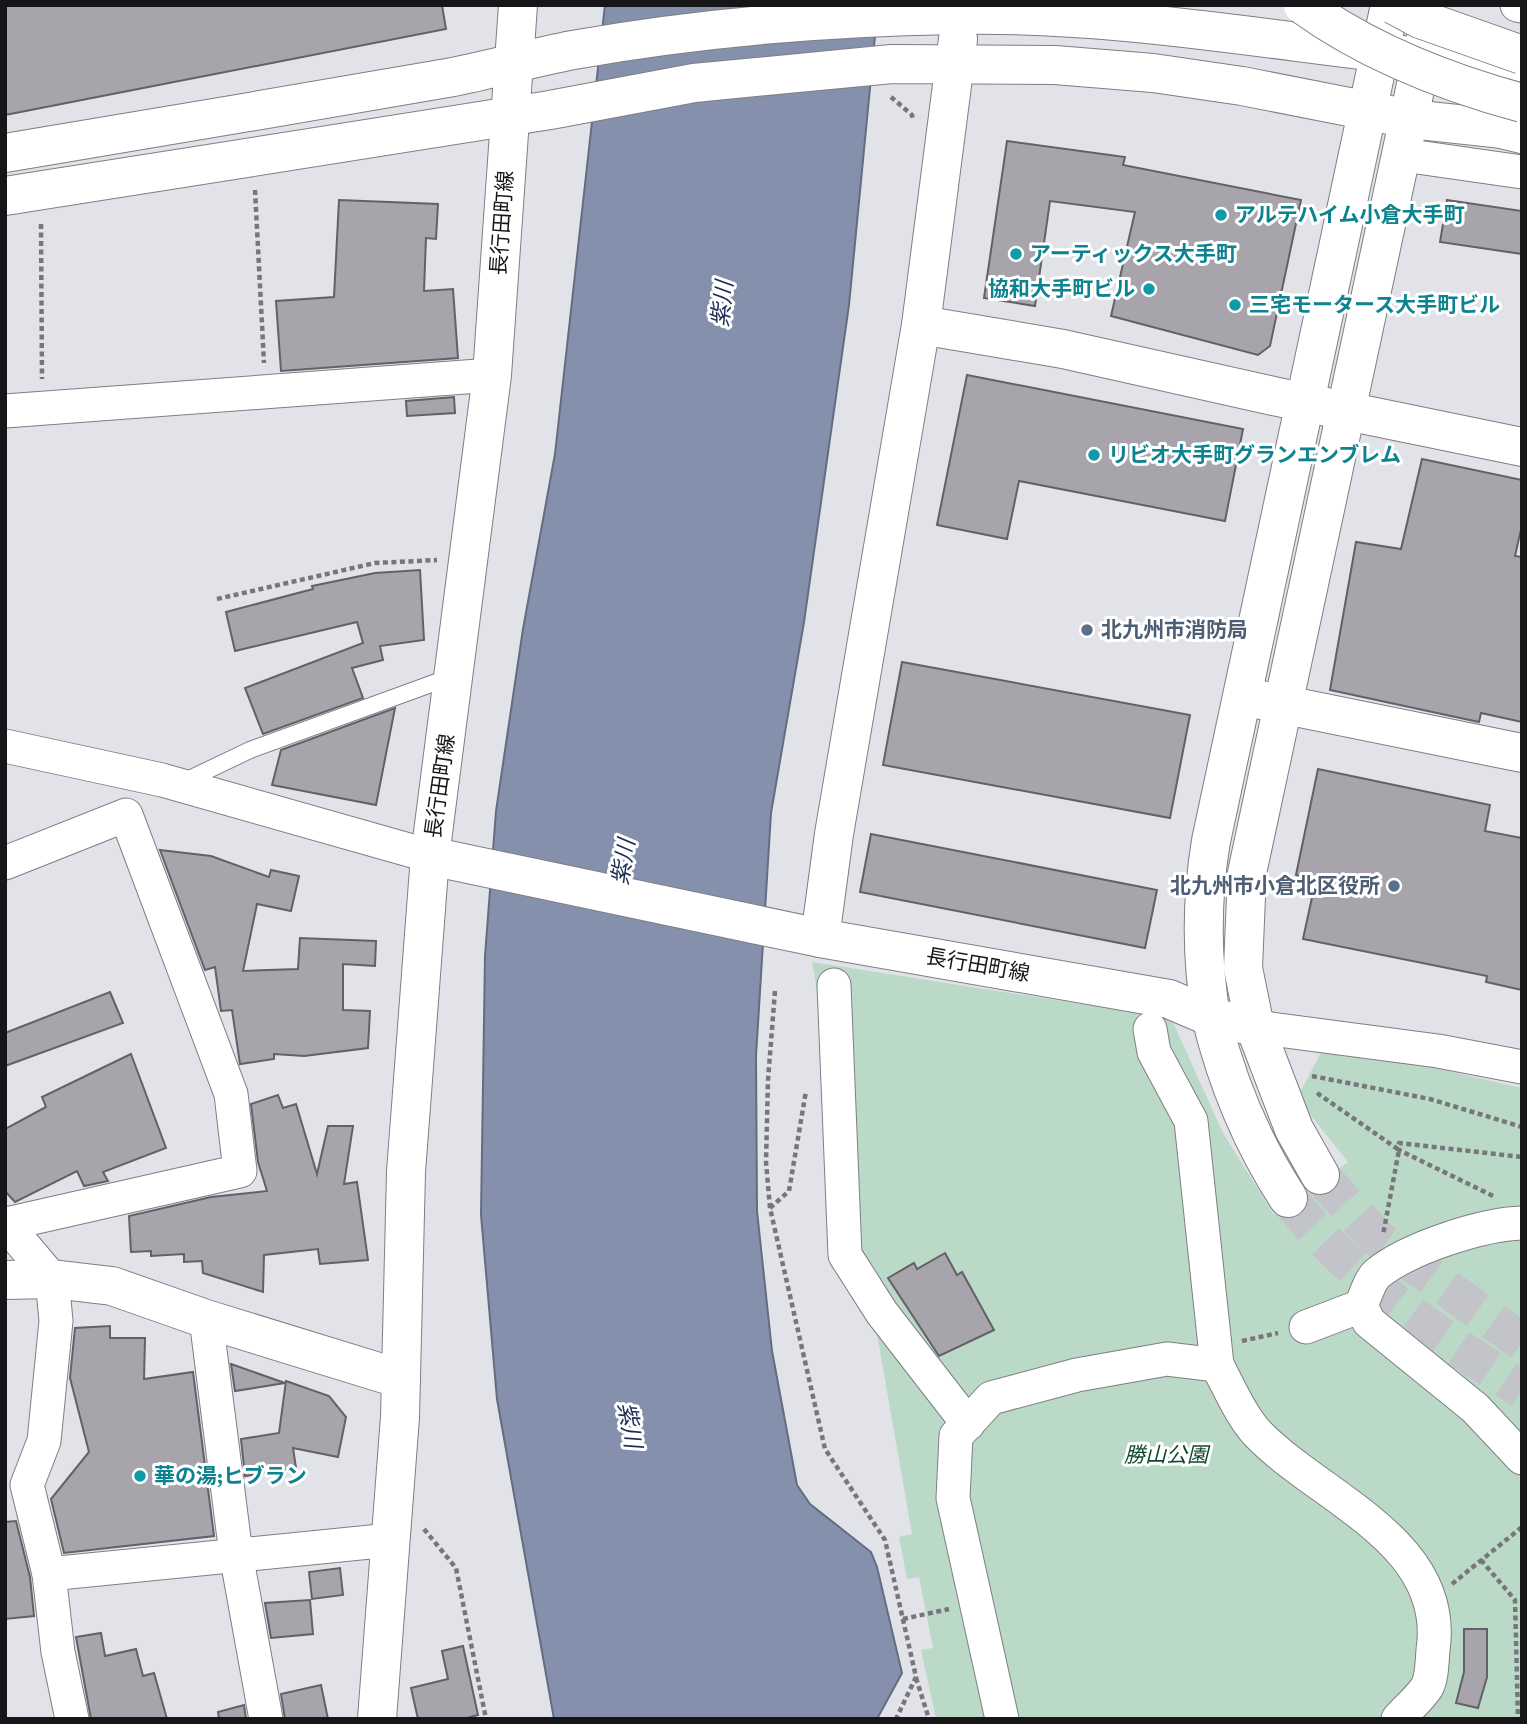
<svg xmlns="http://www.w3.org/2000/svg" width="1527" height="1724" font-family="'Crimson Pro','Noto Sans JP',serif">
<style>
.green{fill:#badac7}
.water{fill:#8591ac;stroke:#646c80;stroke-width:2}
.building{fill:#a7a5ab;stroke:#636167;stroke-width:2}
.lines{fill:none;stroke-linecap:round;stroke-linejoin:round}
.primary-tunnel{stroke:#c3c3ca;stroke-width:38;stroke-dasharray:38 19;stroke-linecap:butt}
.lane-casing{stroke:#7e7e84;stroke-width:18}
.street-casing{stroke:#7e7e84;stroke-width:35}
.secondary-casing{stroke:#7e7e84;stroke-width:40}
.primary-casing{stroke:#7e7e84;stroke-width:40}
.highway-casing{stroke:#7e7e84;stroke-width:40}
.path{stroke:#76767b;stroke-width:4.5;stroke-dasharray:5 3.5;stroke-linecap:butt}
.lane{stroke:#fff;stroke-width:16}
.street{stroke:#fff;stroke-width:33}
.secondary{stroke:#fff;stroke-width:38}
.primary{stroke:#fff;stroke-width:38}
.highway{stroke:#fff;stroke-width:38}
.highway-bridge-casing{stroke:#7e7e84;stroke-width:40;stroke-linecap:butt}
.highway-bridge{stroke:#fff;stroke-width:38}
.culture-dot{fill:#0f9aa8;stroke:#fff;stroke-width:2.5}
.service-dot{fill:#5c6f8a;stroke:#fff;stroke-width:2.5}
.labels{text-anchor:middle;stroke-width:6;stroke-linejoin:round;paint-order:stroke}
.culture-label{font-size:21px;font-weight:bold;fill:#0d838f;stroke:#fff;text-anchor:start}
.street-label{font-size:21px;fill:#161618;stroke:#fff}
.service-label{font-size:21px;font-weight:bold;fill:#4e5e75;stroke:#fff;text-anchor:start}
.park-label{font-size:21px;font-style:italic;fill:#0e472e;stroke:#fff}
.water-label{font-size:23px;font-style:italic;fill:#1d2d53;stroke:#fff}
</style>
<rect width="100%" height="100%" fill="#e2e2e9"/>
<!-- green -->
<polygon class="green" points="812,962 1171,1018 1223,1133 1274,1215 1348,1162 1297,1098 1326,1043 1522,1088 1522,1719 936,1719 921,1650 933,1648 919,1577 907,1579 899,1537 912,1534"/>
<!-- water -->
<polygon class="water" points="605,5 878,5 849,305 804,622 771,813 756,1056 757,1211 772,1351 797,1485 810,1504 871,1552 877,1567 902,1673 877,1719 554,1719 497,1399 481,1215 485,956 496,811 523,629 555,454"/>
<!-- building -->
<g class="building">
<polygon points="5,5 442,5 446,29 5,115"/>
<polygon points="1007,141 1125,157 1123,165 1301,200 1270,346 1258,355 1111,316 1135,212 1050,201 1035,306 984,298"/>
<polygon points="339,200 438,204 436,239 426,238 424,291 453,289 458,358 281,371 276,301 334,297"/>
<polygon points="1447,200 1522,211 1522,254 1440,242"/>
<polygon points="967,375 1243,429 1225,521 1019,481 1007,539 937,525"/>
<polygon points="454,397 455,413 407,416 406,401"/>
<polygon points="1422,459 1522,480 1522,525 1515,556 1522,557 1522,722 1481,713 1479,722 1330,690 1356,542 1401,549"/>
<polygon points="420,570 424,640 380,646 383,660 352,668 363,698 263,734 245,688 363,643 357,622 235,651 226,612 313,589 312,586 375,573"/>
<polygon points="902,662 1190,715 1170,818 883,765"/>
<polygon points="395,708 376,805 272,785 281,750"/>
<polygon points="1318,769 1490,805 1485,831 1522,838 1522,990 1486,982 1487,976 1303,939 1316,879 1296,875"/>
<polygon points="871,834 1157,890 1145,948 860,892"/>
<polygon points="160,850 211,856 269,877 271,870 299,876 291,911 257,904 243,971 298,969 300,938 376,941 375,966 343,964 343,1010 370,1011 368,1048 304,1056 274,1054 274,1059 240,1064 232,1010 221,1011 215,967 205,970"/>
<polygon points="110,992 123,1023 5,1066 5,1033"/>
<polygon points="131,1054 166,1148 103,1172 108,1181 84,1186 77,1171 15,1202 5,1191 5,1129 46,1107 42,1097"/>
<polygon points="278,1095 283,1108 296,1104 317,1174 328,1126 353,1126 344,1184 357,1182 368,1260 320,1264 318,1249 264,1255 263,1292 203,1273 202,1261 184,1262 184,1254 151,1256 151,1251 131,1252 129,1216 211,1197 267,1191 258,1162 251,1104"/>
<polygon points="945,1253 957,1275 962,1272 994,1330 939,1356 888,1278 914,1263 917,1269"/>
<polygon points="110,1326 110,1338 145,1338 144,1379 193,1372 214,1536 64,1553 51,1499 89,1452 70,1378 75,1328"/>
<polygon points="231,1364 285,1383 235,1391"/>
<polygon points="286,1381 329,1396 346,1417 338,1457 293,1448 296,1468 245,1476 241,1439 279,1433"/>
<polygon points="16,1521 30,1577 34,1616 5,1619 5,1522"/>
<polygon points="340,1568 343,1595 312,1599 309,1572"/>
<polygon points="310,1600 313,1634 271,1638 265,1603"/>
<polygon points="1464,1629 1487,1629 1487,1677 1478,1708 1456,1703 1464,1672"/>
<polygon points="101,1633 105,1656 136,1649 143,1676 154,1673 167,1719 91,1719 76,1637"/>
<polygon points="463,1646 478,1715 463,1719 418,1719 411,1688 448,1679 442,1651"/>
<polygon points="321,1685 328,1719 285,1719 281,1694"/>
<polygon points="244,1705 246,1719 219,1719 218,1712"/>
</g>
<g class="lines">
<!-- primary-tunnel -->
<g class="primary-tunnel">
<polyline points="1320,1175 1377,1238 1522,1342"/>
<path d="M1288,1198C1355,1283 1434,1331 1522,1390"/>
</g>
<!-- lane casing -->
<g class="lane-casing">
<polyline id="lane" points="181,783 250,750 453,676"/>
</g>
<!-- street casing -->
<g class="street-casing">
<g id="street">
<polyline points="1517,5 1522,6"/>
<polyline points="1403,155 1522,172"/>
<polyline points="5,411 492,375"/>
<polyline points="5,746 162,780 430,856"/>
<polyline points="5,863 126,815 231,1094 240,1171 6,1224"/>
<polyline points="834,985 845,1255 882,1313 968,1424"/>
<polyline points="1255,1027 1438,1051 1522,1067"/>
<polyline points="1150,1029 1154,1052 1191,1121 1217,1365"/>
<polyline points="5,1223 52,1279 56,1321 44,1441 27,1485 49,1574 58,1652 72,1719"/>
<path d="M1522,1223C1483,1224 1409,1248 1378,1273C1370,1279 1365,1297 1361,1306L1369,1322L1475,1408L1522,1458"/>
<polyline points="206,1319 236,1554 266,1719"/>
<polyline points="1306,1327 1361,1306"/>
<polyline points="49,1574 390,1540"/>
<path d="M1002,1719L953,1498L956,1436L991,1398L1077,1375L1167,1359L1217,1365C1229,1387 1241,1416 1258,1434C1320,1498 1449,1542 1433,1650C1432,1661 1432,1678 1427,1687C1420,1698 1407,1709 1398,1719"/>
</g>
</g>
<!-- secondary casing -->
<g class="secondary-casing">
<g id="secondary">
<path d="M5,153C154,128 304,103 453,77C493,69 532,58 573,50C698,28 828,17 955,15C1146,11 1332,54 1522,66"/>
<polyline points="5,196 550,110 694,83 892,64 1055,65 1153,73 1242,86 1410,119 1522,131"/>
<polyline points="921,325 1063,349 1278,397 1522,447"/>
<polyline points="1256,699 1522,753"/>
<polyline points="820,938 834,834 921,325 958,39"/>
<path d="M1211,1017C1201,956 1201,901 1211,841L1390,5"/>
<polyline points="1255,1027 1243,968 1247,873 1426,38"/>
<polyline points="5,1280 52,1279 112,1286 206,1319 401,1379"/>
<polyline points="377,1719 400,1417 406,1172 430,856"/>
</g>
</g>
<!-- primary casing -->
<g class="primary-casing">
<g id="primary">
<polyline points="518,5 492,375 430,856 820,938 1169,999 1211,1017 1255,1027 1294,1129 1320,1175"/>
<path d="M1211,1017C1227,1083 1251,1141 1288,1198"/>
</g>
</g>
<!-- highway casing -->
<g class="highway-casing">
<polyline id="highway" points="1501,129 1522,134"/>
</g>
<!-- path -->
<g class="path">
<polyline points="891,97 912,115 913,120"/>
<polyline points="255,190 264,363"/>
<polyline points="41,224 42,379"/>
<polyline points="217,599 375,563 437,560"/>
<polyline points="775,991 768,1080 766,1162 770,1208 825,1449 885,1540 916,1677 896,1719"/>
<polyline points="1312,1076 1430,1099 1522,1127"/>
<polyline points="1317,1093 1399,1150 1383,1235"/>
<polyline points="1493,1196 1399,1150 1399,1143 1522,1157"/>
<polyline points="770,1208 789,1191 806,1091"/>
<polyline points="1242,1341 1278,1333"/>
<polyline points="424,1529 456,1568 486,1719"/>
<polyline points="1481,1560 1515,1600 1518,1719"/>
<polyline points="1452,1584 1522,1527"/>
<polyline points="903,1619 949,1609"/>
<polyline points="916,1678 929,1719"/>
</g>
<!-- lane -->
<use href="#lane" class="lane"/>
<!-- street -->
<use href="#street" class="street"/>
<!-- secondary -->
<use href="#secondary" class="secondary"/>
<!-- primary -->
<use href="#primary" class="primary"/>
<!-- highway -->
<use href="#highway" class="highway"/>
<!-- highway-bridge casing -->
<g class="highway-bridge-casing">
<g id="highway-bridge">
<path d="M1303,5C1368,52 1445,82 1522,103"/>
<polyline points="1394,5 1420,19 1522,55"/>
</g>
</g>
<!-- highway-bridge -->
<use href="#highway-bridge" class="highway-bridge"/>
</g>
<!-- markers -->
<g class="culture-dot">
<circle cx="1221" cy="215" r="7"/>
<circle cx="1016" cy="254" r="7"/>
<circle cx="1149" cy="289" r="7"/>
<circle cx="1235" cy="305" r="7"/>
<circle cx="1094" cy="455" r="7"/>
<circle cx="140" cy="1476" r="7"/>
</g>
<g class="service-dot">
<circle cx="1087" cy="630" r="7"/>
<circle cx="1394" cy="886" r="7"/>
</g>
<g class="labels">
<!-- culture labels -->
<g class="culture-label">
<text x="1235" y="222">アルテハイム小倉大手町</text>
<text x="1030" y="261">アーティックス大手町</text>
<text x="1135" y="296" text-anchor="end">協和大手町ビル</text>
<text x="1249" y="312">三宅モータース大手町ビル</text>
<text x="1108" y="462">リビオ大手町グランエンブレム</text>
<text x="154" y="1483">華の湯;ヒブラン</text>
</g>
<!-- street labels -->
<g class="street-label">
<text transform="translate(502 223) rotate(-86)" y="7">長行田町線</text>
<text transform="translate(440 786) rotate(-82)" y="7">長行田町線</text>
<text transform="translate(978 965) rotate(10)" y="7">長行田町線</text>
</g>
<!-- service labels -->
<g class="service-label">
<text x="1101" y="637">北九州市消防局</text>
<text x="1380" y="893" text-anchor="end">北九州市小倉北区役所</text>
</g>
<!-- park labels -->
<g class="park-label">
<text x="1166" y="1462">勝山公園</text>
</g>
<!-- water labels -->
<g class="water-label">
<text transform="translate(722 304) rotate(-84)" y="8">紫川</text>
<text transform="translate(623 862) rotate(-81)" y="8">紫川</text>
<text transform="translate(630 1425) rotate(80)" y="8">紫川</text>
</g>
</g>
<!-- border -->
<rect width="1527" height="1724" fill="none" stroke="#161618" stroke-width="14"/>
</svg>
